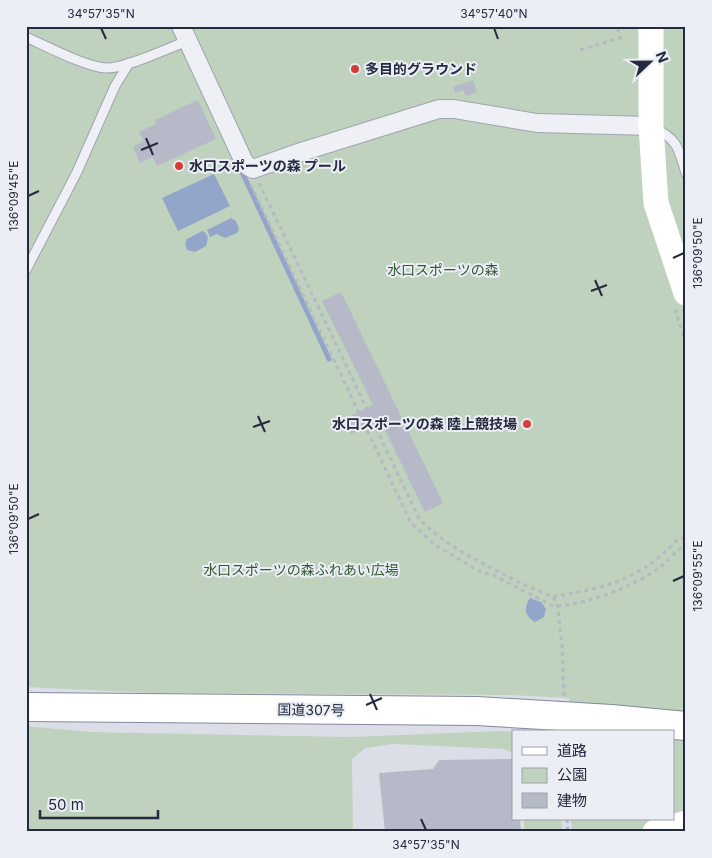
<svg xmlns="http://www.w3.org/2000/svg" width="712" height="858" font-family="Inter,'Noto Sans JP',sans-serif">
<style>
.green{fill:#bed2bd}
.water{fill:#94a5ca}
.lines{fill:none;stroke-linecap:round;stroke-linejoin:round}
.stream{stroke:#94a5ca;stroke-width:5}
.building{fill:#b6b9c7}
.lane-casing{stroke:#a1a4b1;stroke-width:11}
.street-casing{stroke:#a1a4b1;stroke-width:20}
.highway-casing{stroke:#83899f;stroke-width:30}
.path{stroke:#b6b9c2;stroke-width:3;stroke-dasharray:4 4;stroke-linecap:butt}
.lane{stroke:#eff0f5;stroke-width:9}
.street{stroke:#eff0f5;stroke-width:18}
.secondary{stroke:#fff;stroke-width:25}
.highway{stroke:#fff;stroke-width:28}
.ticks{fill:none;stroke:#252a3e;stroke-width:2}
.poi-dot{fill:#d63c37;stroke:#ebeef5;stroke-width:2}
.labels{text-anchor:middle;stroke-width:4;stroke-linejoin:round;paint-order:stroke}
.poi-label{font-size:14px;font-weight:bold;fill:#252a3e;stroke:#ebeef5;text-anchor:start}
.park-label{font-size:14px;fill:#325b31;stroke:#ebeef5}
.street-label{font-size:14px;fill:#252a3e;stroke:#ebeef5}
.neatline{fill:none;stroke:#252a3e;stroke-width:2}
.ticks-label{font-size:12px;text-anchor:middle;fill:#252a3e}
</style>
<rect width="100%" height="100%" fill="#dcdee7"/>
<!-- green -->
<g class="green">
<polygon points="26,26 686,26 686,832 630,832 629,830 616,832 572,832 571,819 673,819 673,732 568,732 569,698 510,695 151,693 26,687"/>
<polygon points="26,726 89,732 351,737 500,731 521,732 513,732 513,753 504,749 394,744 365,748 352,759 353,832 26,832"/>
<polygon points="524,819 561,819 562,832 524,832"/>
</g>
<!-- water -->
<g class="water">
<polygon points="214,174 230,206 178,231 162,198"/>
<polygon points="231,218 236,221 239,229 237,233 225,238 217,234 210,237 207,230"/>
<polygon points="202,231 205,232 208,238 206,246 195,252 187,250 185,244 187,239"/>
<path d="M530,598L541,602L546,609L544,617L535,622C525,616 523,608 530,598Z"/>
</g>
<g class="lines">
<!-- stream -->
<polyline class="stream" points="242,172 329,359"/>
</g>
<!-- building -->
<g class="building">
<polygon points="473,80 477,92 466,96 463,90 455,93 453,87"/>
<polygon points="198,100 216,139 157,166 153,157 140,163 133,147 144,141 139,132 156,124 155,120"/>
<polygon points="341,292 443,503 425,512 380,420 351,434 344,419 373,405 322,301"/>
<polygon points="513,759 513,819 520,819 521,832 385,832 379,773 433,769 439,760"/>
</g>
<g class="lines">
<!-- lane casing -->
<g class="lane-casing">
<g id="lane">
<path d="M26,37C46,46 86,67 106,68C124,69 169,48 187,41"/>
<path d="M653,127C678,140 678,147 686,173"/>
<polyline points="26,270 77,172 115,86 129,63"/>
</g>
</g>
<!-- street casing -->
<g class="street-casing">
<polyline id="street" points="181,26 245,164 253,169 304,151 439,109 454,109 537,123 651,126"/>
</g>
<!-- highway casing -->
<g class="highway-casing">
<polyline id="highway" points="26,707 477,711 611,719 686,726"/>
</g>
<!-- path -->
<g class="path">
<polyline points="580,50 620,38 617,26"/>
<path d="M259,183L419,518C444,547 490,567 523,584C534,590 550,593 557,602L562,646L564,696"/>
<path d="M251,185L411,523L436,546L481,572L493,575L553,606C583,606 635,586 659,568C668,562 675,550 686,546"/>
<polyline points="675,309 686,343"/>
<path d="M553,597C584,591 617,586 644,568C658,560 668,549 679,538H686"/>
<polyline points="567,819 568,832"/>
</g>
<!-- lane -->
<use href="#lane" class="lane"/>
<!-- street -->
<use href="#street" class="street"/>
<!-- secondary -->
<g class="secondary">
<polyline points="651,26 651,126 656,203 686,293"/>
<polyline points="655,832 686,823"/>
</g>
<!-- highway -->
<use href="#highway" class="highway"/>
</g>
<!-- ticks -->
<path class="ticks" d="M101,28L106,39M494,28L498,39M146,138L153,155M141,150L158,143M28,196L39,191M673,258L684,253M595,280L602,296M591,291L607,285M258,416L265,432M253,427L270,421M28,519L39,514M673,581L684,576M370,694L377,710M366,705L382,698M421,819L426,830"/>
<!-- markers -->
<g class="poi-dot">
<circle cx="355" cy="69" r="5"/>
<circle cx="179" cy="166" r="5"/>
<circle cx="527" cy="424" r="5"/>
</g>
<g class="labels">
<!-- poi labels -->
<g class="poi-label">
<text x="365" y="74">多目的グラウンド</text>
<text x="189" y="171">水口スポーツの森 プール</text>
<text x="517" y="429" text-anchor="end">水口スポーツの森 陸上競技場</text>
</g>
<!-- park labels -->
<g class="park-label">
<text x="443" y="275">水口スポーツの森</text>
<text x="301" y="575">水口スポーツの森ふれあい広場</text>
</g>
<!-- street labels -->
<g class="street-label">
<text transform="translate(311 710) rotate(1)" y="5">国道307号</text>
</g>
</g>
<!-- border -->
<rect width="712" height="858" fill="none" stroke="#ebeef5" stroke-width="55"/>
<!-- legend -->
<rect x="512" y="730" width="162" height="90" fill="#ebeef5" stroke="#9ca0ac"/>
<rect x="522" y="747" width="25" height="8" fill="#ffffff" stroke="#9ca0ac"/>
<text x="557" y="756" font-size="15" fill="#252a3e">道路</text>
<rect x="522" y="768" width="25" height="15" fill="#bed2bd" stroke="#9ca0ac"/>
<text x="557" y="780" font-size="15" fill="#252a3e">公園</text>
<rect x="522" y="793" width="25" height="15" fill="#b6b9c7" stroke="#9ca0ac"/>
<text x="557" y="806" font-size="15" fill="#252a3e">建物</text>
<!-- north arrow -->
<g transform="translate(650 62) rotate(68)" stroke="#ebeef5" stroke-width="4" paint-order="stroke">
<path d="M0-4L9 19L0 12L-9 19Z" fill="#252a3e"/>
<text y="-8" font-size="14" font-weight="bold" text-anchor="middle" fill="#252a3e">N</text>
</g>
<!-- scale -->
<path d="M40 810v8h118v-8" fill="none" stroke="#252a3e" stroke-width="2.5"/>
<text x="48" y="810" font-size="15" fill="#252a3e" stroke="#ebeef5" stroke-width="4" paint-order="stroke">50 m</text>
<rect x="28" y="28" width="656" height="802" class="neatline"/>
<g class="ticks-label">
<text x="101" y="18">34°57'35"N</text>
<text x="494" y="18">34°57'40"N</text>
<text transform="translate(14 196) rotate(-90)" y="4">136°09'45"E</text>
<text transform="translate(698 253) rotate(-90)" y="4">136°09'50"E</text>
<text transform="translate(14 519) rotate(-90)" y="4">136°09'50"E</text>
<text transform="translate(698 576) rotate(-90)" y="4">136°09'55"E</text>
<text x="426" y="849">34°57'35"N</text>
</g>
</svg>
